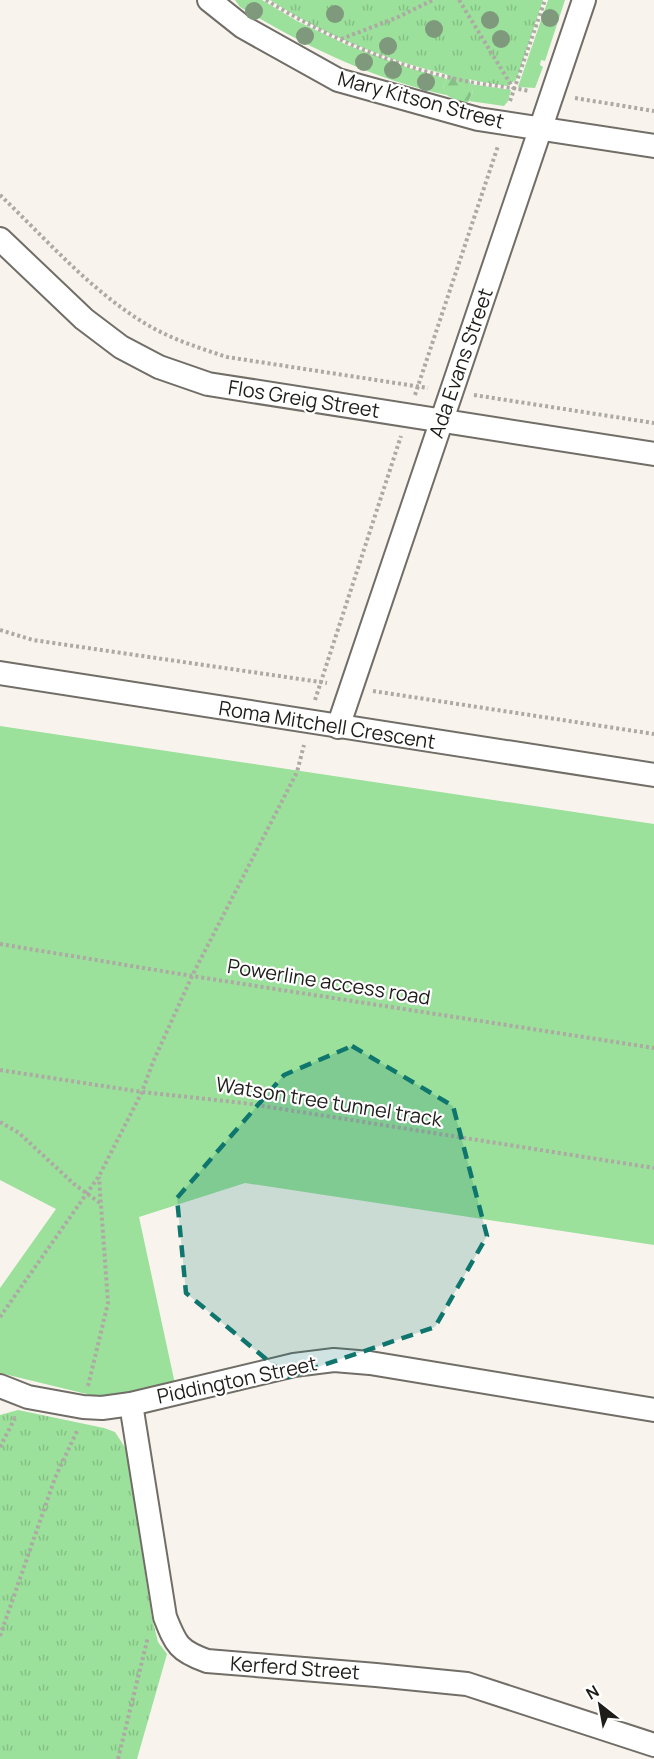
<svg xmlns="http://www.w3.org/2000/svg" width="654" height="1759" font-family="Manrope,sans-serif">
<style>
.green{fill:#9be09b}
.forest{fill:url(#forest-firs)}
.park{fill:url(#park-tufts)}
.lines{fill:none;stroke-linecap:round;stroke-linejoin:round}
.street-casing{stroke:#716d67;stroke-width:26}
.path{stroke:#adaaa4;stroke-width:4;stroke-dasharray:3 3;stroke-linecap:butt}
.street{stroke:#fff;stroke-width:22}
.tree{fill:#7f997c}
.marked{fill:#0f766e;fill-opacity:0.2;stroke:#0f766e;stroke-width:4.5;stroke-dasharray:12 8;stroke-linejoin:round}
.labels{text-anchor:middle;stroke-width:4.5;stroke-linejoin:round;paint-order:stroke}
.street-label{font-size:20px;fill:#1e1d1a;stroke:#fff}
</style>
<defs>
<pattern id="forest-firs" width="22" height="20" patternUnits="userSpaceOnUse" patternTransform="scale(1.5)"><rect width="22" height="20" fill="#9be09b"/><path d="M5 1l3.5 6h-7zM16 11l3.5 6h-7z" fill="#85c085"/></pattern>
<pattern id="park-tufts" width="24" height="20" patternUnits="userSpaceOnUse" patternTransform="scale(1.5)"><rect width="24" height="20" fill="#9be09b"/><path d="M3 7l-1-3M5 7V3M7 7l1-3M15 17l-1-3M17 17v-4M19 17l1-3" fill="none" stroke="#85c085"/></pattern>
</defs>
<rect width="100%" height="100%" fill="#f8f4ed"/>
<!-- green -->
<g class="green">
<path d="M235,0H262L297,21L347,45L409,68L447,79L443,86L446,95C372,79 305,46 240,7Z"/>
<polygon points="548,0 565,0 545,61 541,60 540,65 543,67 535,88 518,87"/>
<polygon points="470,84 511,90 508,101 504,106 469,101 473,92"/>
<polygon points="0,726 654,824 654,1245 245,1183 139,1217 175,1384 103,1398 0,1373 0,1288 56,1209 0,1180"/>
</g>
<!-- forest -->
<polygon class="forest" points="445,72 473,78 469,79 473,92 468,102 461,104 445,94 443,86 448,77"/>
<!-- park -->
<g class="park">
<path d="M270,0H543L519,72L516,80L507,86C424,74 341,46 270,0Z"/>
<polygon points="18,1410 104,1428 115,1432 126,1449 152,1618 158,1642 167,1654 137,1759 0,1759 0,1415"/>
</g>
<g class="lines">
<!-- street casing -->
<g class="street-casing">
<g id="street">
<polyline points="209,0 243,27 338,80 478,119 654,146"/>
<polyline points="0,239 84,319 121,347 159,367 208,384 654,454"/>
<polyline points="0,673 654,775"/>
<polyline points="338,727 584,0"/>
<polyline points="0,1386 28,1397 83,1407 102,1408 131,1404 294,1365 334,1360 370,1363 654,1410"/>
<path d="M131,1404L165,1617C176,1645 179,1651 207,1661L376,1675L467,1684L654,1745"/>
</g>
</g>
<!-- path -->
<g class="path">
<path d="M266,0C325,36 389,64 456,79C481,85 505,86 529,91"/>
<polyline points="459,0 513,88"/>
<polyline points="341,39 396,18 433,0"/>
<polyline points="575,98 654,111"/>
<polyline points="510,101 545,0"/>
<path d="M0,195C46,239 91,291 146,324C171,339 199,348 227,357L428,388"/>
<polyline points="415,395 498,146"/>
<polyline points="474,395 654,423"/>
<polyline points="0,630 33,640 327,683"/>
<polyline points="373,691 654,734"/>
<polyline points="315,700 401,436"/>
<polyline points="0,944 192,976 654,1048"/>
<polyline points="0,1070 142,1092 244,1103 654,1168"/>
<polyline points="0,1122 19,1133 74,1184 100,1203"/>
<polyline points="0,1317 99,1176 142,1092 153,1062 192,976 297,772 304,745"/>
<polyline points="88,1386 108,1303 99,1177"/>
<polyline points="0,1447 15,1418 17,1419"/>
<polyline points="0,1636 55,1478 77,1431"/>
<polyline points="118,1759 148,1637"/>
</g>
<!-- street -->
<use href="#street" class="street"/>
</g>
<!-- trees -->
<g class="tree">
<circle cx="254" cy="11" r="9"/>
<circle cx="335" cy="14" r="9"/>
<circle cx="550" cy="18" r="9"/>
<circle cx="490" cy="20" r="9"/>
<circle cx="434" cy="29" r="9"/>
<circle cx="305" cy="36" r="9"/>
<circle cx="501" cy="39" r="9"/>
<circle cx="388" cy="46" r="9"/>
<circle cx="364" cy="62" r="9"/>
<circle cx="393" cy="70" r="9"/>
<circle cx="426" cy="82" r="9"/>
</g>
<!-- marked area -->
<path class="marked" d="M352,1046L453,1106L487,1236L435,1327L288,1377L186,1293L177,1198L284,1075Z"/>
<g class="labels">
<!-- street labels -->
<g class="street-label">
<text transform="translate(421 100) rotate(15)" y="7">Mary Kitson Street</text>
<text transform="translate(461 363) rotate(-71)" y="7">Ada Evans Street</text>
<text transform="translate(304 399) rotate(9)" y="7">Flos Greig Street</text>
<text transform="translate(327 725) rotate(9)" y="7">Roma Mitchell Crescent</text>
<text transform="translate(329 982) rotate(9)" y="7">Powerline access road</text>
<text transform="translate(329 1102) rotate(9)" y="7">Watson tree tunnel track</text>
<text transform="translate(237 1380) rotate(-12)" y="7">Piddington Street</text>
<text transform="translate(295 1668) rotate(4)" y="7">Kerferd Street</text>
</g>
</g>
<!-- north arrow -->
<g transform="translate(600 1705) rotate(329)" stroke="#ffffff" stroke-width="4.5" paint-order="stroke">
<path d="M0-4.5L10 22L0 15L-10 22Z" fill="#1e1d1a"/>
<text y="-9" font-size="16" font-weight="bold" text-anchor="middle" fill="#1e1d1a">N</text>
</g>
</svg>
